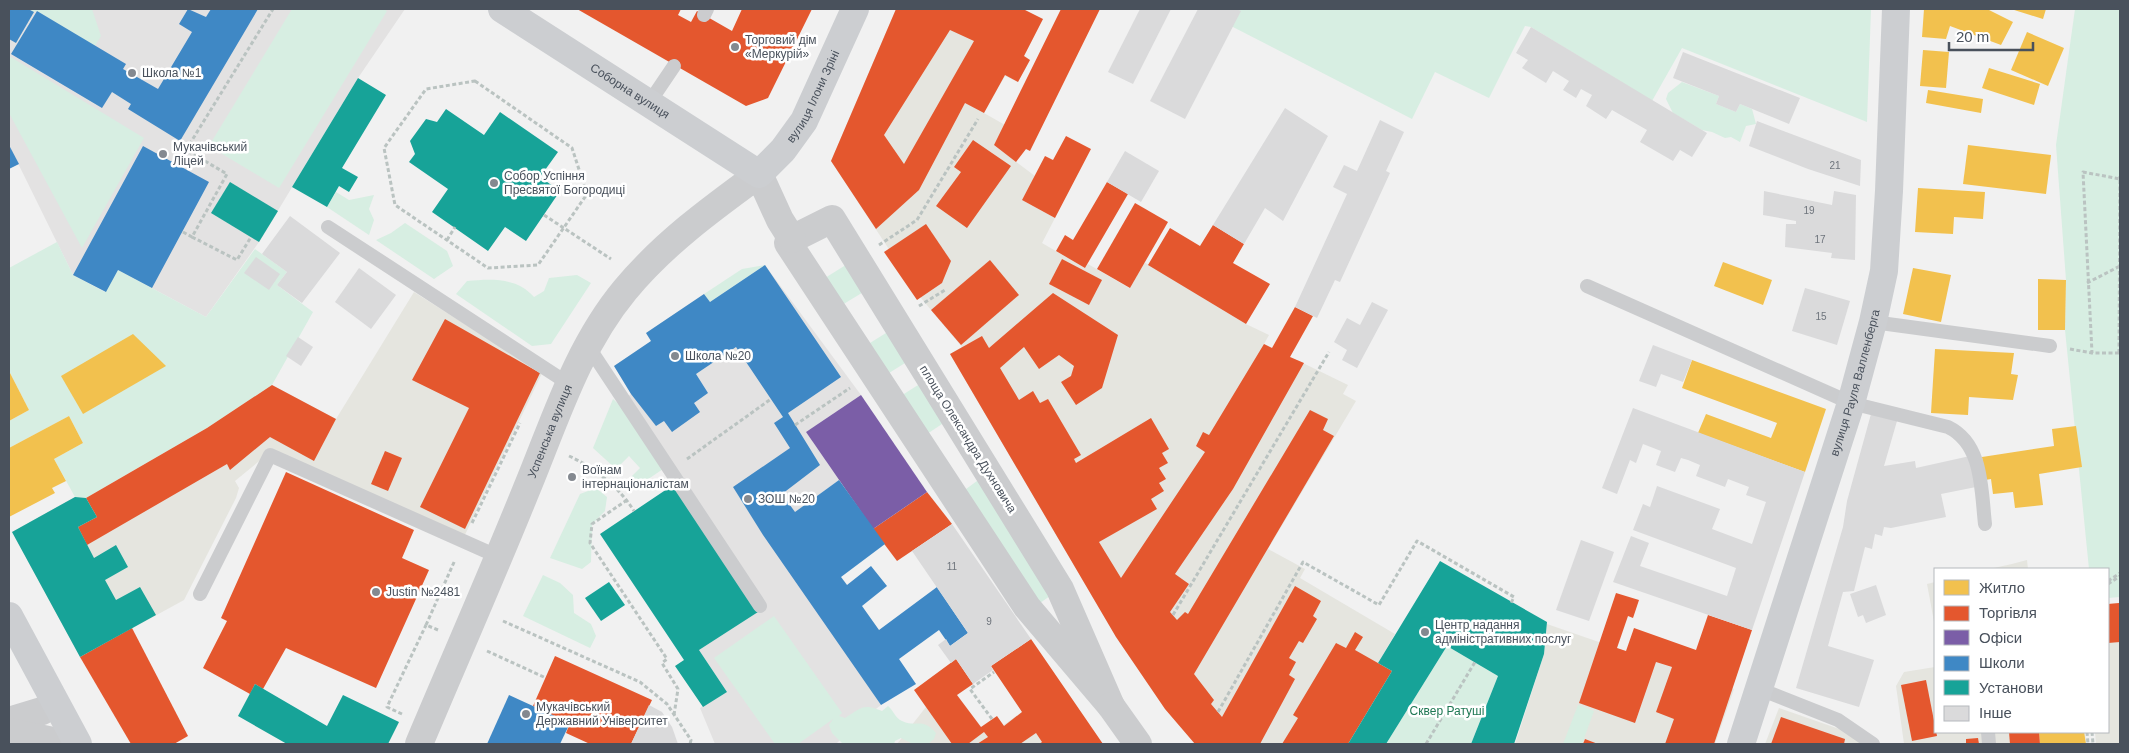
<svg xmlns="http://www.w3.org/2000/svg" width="2129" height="753" font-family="Helvetica,sans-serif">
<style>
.commercial{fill:#e5e5df}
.education{fill:#e3e2e2}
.green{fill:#d7eee2}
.homes{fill:#f2c14e}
.shops{fill:#e4572e;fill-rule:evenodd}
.offices{fill:#7b5ea7}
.schools{fill:#3f88c5}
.public{fill:#17a398}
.building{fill:#dadadb}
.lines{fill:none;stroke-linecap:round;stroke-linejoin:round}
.path{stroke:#bac3c1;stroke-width:3;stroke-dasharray:4 2.5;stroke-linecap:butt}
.lane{stroke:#cbccce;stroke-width:14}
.street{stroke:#cbccce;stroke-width:28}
.secondary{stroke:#ccced1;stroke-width:28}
.poi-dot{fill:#848990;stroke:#fff;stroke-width:2}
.labels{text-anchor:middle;stroke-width:5;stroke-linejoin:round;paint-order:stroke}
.number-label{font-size:10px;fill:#6e747c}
.poi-label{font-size:12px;fill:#49515c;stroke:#fff;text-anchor:start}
.street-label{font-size:12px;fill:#49515c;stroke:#fff}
.park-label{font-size:12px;fill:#1f7854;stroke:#fff}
</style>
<rect width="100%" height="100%" fill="#f1f1f1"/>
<!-- commercial -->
<g class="commercial">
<polygon points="896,9 1023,9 1043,19 1024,56 1030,60 1018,82 1005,76 984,113 1005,125 994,145 1035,176 1022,200 1055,218 1042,243 1085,268 1088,264 1129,288 1144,262 1246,324 1269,335 1264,344 1348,385 1343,394 1356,401 1268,549 1305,569 1300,578 1395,634 1378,663 1392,671 1347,744 1195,744 1165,709 1116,637 950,354 962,347 921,298 831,161"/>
<polygon points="414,292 542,373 463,539 269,453 235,481 239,488 236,498 184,600 80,657 12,532 75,497 87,498 207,428 272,385 336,419"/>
<polygon points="2027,560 2028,569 1989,569 2012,564"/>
<polygon points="1935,582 1935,627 1927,584"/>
<polygon points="2120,603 2120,744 2096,744 2095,732 2108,732 2108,604"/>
<polygon points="1547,624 1734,689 1715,744 1515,744 1544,654"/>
<polygon points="1935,667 1935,732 2085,732 2086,744 1904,744 1896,686 1904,672"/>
<polygon points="926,707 952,744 897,744"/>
<polygon points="1779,708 1868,739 1866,744 1765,744"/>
<polygon points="1022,712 1042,742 1039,744 968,744 984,732 988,736"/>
</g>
<!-- education -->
<g class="education">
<polygon points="9,9 405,9 358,78 259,242 206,317 118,270 106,292 73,275 9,145"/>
<polygon points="765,265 861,395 806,432 839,480 795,512 879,630 847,653 881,705 853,727 836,744 715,744 700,708 727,692 699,650 757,612 618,404 631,394 614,366 651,341 646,333 704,294 710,302"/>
</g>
<!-- green -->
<g class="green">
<polygon points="28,9 92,9 101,36 95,46 37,11 34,12"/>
<polygon points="292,9 383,9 387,11 279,188 209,146"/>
<polygon points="1239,9 1871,9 1867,122 1682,48 1652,101 1531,27 1525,26 1489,98 1435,72 1412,119 1231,26"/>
<polygon points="2075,9 2120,9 2120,597 2108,598 2108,569 2089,569 2065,330 2066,280 2056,145"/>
<polygon points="9,56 144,138 82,248 9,113"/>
<polygon points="1682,82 1719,96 1716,104 1736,112 1740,104 1752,109 1756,124 1746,126 1740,142 1731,137 1725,138 1712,132 1702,130 1673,113 1666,99 1668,93"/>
<polygon points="336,192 349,200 374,195 369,209 374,220 369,235 327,207"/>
<polygon points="405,223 447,251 453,266 434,279 376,240 391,233"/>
<polygon points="57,242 73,275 105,292 118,270 206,317 255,249 287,272 277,285 313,312 272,385 207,428 86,498 75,497 54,459 83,443 69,416 9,448 9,421 29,410 9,371 9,268"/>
<polygon points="849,263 865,291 842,305 825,278"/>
<polygon points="765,265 710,302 704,294 742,269"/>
<path d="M577,275L591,283L551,344L532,346L456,294L467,281C491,279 517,277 534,297L544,291L549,278Z"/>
<polygon points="894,328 913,358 881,378 862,348"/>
<polygon points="926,380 951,418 921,438 896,399"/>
<polygon points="613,399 627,412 663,469 638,486 628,480 640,468 629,456 616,469 593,448"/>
<polygon points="988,473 1060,589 1030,610 955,497"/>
<polygon points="596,488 607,497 605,511 592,524 591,562 582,569 550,558 580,494"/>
<polygon points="543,575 560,583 573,595 574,613 591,624 596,636 590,648 523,616"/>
<path d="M774,616L842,713L839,716L845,718C862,708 862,703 882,711L888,706C894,711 895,718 902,721C917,728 922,717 936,733L934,739L928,744H913L901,738L895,741L894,744H843L832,733L829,725L833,719L798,744H775L714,658Z"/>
<polygon points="1447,646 1498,676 1471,744 1386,744"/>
<polygon points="1578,705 1594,711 1582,744 1563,744"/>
</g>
<!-- homes -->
<g class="homes">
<polygon points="1924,9 1987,9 2013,22 2001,45 1950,26 1946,39 1922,37"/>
<polygon points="2011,9 2046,9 2043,19"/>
<polygon points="2027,32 2064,48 2048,86 2011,70"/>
<polygon points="1923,50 1949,52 1946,88 1920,86"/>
<polygon points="1989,68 2040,84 2034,105 1982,88"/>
<polygon points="1928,90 1983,99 1981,113 1926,103"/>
<polygon points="1968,145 2051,155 2046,194 1963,184"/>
<polygon points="1918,188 1985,192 1983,219 1954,217 1953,234 1915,232"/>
<polygon points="1723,262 1772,280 1763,305 1714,286"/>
<polygon points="1913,268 1951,275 1941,322 1903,314"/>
<polygon points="2038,279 2066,280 2065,330 2038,330"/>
<polygon points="133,334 166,366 83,414 61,376"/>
<polygon points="1935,349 2014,353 2011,374 2018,375 2013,400 1969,397 1968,415 1931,413"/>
<polygon points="1692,360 1826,409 1805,472 1698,433 1706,414 1771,438 1777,423 1682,388"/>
<polygon points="9,371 29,410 9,421"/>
<polygon points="69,416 83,443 54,459 66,481 52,488 55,493 9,517 9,448"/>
<polygon points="2076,426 2082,467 2039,474 2043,505 2015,508 2013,492 1993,494 1991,479 1985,480 1982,457 2054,446 2052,429"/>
<polygon points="2039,732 2084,732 2086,744 2040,744"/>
</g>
<!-- shops -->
<g class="shops">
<polygon points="577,9 681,9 678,15 691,22 697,11 732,31 742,9 812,9 768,98 746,106"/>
<path d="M896,9H1023L1043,19L1024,56L1030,60L1018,82L1005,75L984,113L965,103L919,190L876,229L831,161ZM950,30L974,41L904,164L884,135Z"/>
<polygon points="1061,9 1100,9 1030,151 1026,149 1016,162 994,145"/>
<polygon points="1066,136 1091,149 1055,218 1022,200 1045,156 1053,160"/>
<polygon points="973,140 1011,166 967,228 936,206 961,172 954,167"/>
<polygon points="1107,182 1128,194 1085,268 1056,251 1065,235 1073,240"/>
<polygon points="1135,203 1168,222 1130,288 1097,269"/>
<polygon points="926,224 951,261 942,283 917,300 884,252"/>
<polygon points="1213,225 1244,244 1233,263 1270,284 1246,324 1148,265 1170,228 1200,246"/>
<polygon points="1062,259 1102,280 1089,305 1049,284"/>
<polygon points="990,260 1019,295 961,345 931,310"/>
<polygon points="1053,293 1118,335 1102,388 1076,405 1061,382 1071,376 1074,366 1059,355 1039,369 1024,347 1000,368 1019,400 1033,391 1040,403 1048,399 1081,455 1074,459 1076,463 1151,418 1169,449 1162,453 1168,463 1159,468 1166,479 1159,483 1164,491 1151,499 1157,509 1099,542 1121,578 1205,452 1196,446 1203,432 1209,435 1264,344 1272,348 1295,307 1313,316 1290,357 1304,363 1233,489 1175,574 1189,584 1170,612 1177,620 1185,612 1188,614 1310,410 1328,419 1323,430 1334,436 1194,674 1214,700 1211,704 1222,717 1295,586 1321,601 1313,616 1317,619 1303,643 1299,641 1289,658 1296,662 1289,675 1295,679 1260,744 1195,744 1165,709 1116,637 950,354 982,336 989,348"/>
<polygon points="445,319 540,373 465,529 420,507 469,408 412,380"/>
<polygon points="272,385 336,419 314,461 270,437 230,470 227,464 87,545 78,527 97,517 86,498 207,428"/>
<polygon points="385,451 402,458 388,491 371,484"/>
<polygon points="286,472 414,530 402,558 429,570 376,688 286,648 263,689 255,684 250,694 203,668 227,621 221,618"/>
<polygon points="927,492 952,524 897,561 873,529"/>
<polygon points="1616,593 1639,600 1633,618 1628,616 1617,648 1626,651 1634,628 1696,650 1708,615 1752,630 1714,744 1665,744 1674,719 1656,712 1672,667 1656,662 1635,723 1579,703"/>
<polygon points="2119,603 2120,642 2108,643 2108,604"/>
<polygon points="132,628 188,736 174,744 131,744 80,657"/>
<polygon points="1355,632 1363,637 1355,650 1392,671 1348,744 1282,744 1298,718 1293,715 1336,643 1346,648"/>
<polygon points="1031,639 1103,744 1039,744 1042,742 1036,733 1020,744 977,744 988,737 984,732 968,744 952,744 914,690 956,659 973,684 957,695 981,727 997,716 1004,726 1022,712 991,666"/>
<polygon points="555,656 652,700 631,744 590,744 566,733 570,723 533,706"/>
<polygon points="1926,680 1937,736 1912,741 1901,685"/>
<polygon points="1781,717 1845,739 1844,744 1771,744"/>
<polygon points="2009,732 2039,732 2040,744 2010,744"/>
<polygon points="1978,738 1979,744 1966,744 1966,739"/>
<polygon points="1585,739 1598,744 1583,744"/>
</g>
<!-- offices -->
<polygon class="offices" points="861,395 927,492 873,529 806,432"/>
<!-- schools -->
<g class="schools">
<polygon points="9,9 28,9 34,12 16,43 9,39"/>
<polygon points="188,9 206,17 211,9 258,9 180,141 128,109 131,104 112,92 102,108 11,54 37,11 126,64 123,69 158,89 192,32 179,24"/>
<polygon points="9,145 19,164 9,169"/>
<polygon points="143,146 209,182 152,288 118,270 106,292 73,275"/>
<polygon points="765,265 841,377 788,413 820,465 782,494 795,512 839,480 885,544 841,577 847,585 871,566 887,586 862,606 879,630 937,587 968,633 950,646 939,630 899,659 916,684 881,705 763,535 733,487 790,448 774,423 783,417 736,347 696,374 708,393 694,403 700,412 672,432 664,421 656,426 631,394 614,366 651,341 646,333 704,294 710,302"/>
<polygon points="509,695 570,723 560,744 487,744"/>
</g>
<!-- public -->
<g class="public">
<polygon points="358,78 386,95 342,168 358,177 349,192 339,186 327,207 292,187"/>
<polygon points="446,109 484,135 500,112 558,152 540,177 560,191 526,241 505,227 488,251 432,212 448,189 409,162 415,154 410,141 426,119 437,122"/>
<polygon points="230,182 278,211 259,242 211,213"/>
<polygon points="673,485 758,612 699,650 727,692 703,707 675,666 684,660 600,534"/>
<polygon points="75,497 86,498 97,517 78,527 94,558 116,545 128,567 105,580 116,600 140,587 156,615 80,657 12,532"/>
<polygon points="1440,561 1547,622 1544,654 1514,744 1471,744 1498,676 1447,646 1386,744 1348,744 1392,671 1378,663"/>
<polygon points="609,582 625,605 601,621 585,598"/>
<polygon points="255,684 327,726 343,695 399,722 388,744 287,744 238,716"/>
</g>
<!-- building -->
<g class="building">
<polygon points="1140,9 1171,9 1133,84 1108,72"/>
<polygon points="1198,9 1236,9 1241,11 1185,119 1150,101"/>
<polygon points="1531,27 1707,133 1692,157 1680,150 1673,161 1640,142 1647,130 1612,110 1606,119 1586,106 1592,95 1581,89 1576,98 1563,90 1569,81 1553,71 1546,83 1522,68 1528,60 1516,53"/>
<polygon points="1683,52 1800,98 1789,124 1740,104 1736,112 1716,104 1719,96 1673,78"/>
<polygon points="1285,108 1328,136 1283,221 1265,208 1244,244 1213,225"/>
<polygon points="1380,120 1404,132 1386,171 1390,173 1340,282 1335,280 1317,318 1295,307 1347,194 1333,187 1344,165 1357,171"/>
<polygon points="1757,121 1861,160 1860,186 1808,169 1749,146"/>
<polygon points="1125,151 1159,171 1141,202 1107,182"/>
<polygon points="1764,191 1832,205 1834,191 1856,195 1855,260 1831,258 1832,253 1785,247 1786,224 1796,224 1796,221 1763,215"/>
<polygon points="290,216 340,253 302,303 277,285 287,272 262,254"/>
<polygon points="256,257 280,274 269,290 244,273"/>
<polygon points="359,268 396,295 371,329 335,302"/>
<polygon points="1805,288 1850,301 1837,345 1792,331"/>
<polygon points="1372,302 1388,310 1357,368 1342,360 1347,350 1334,342 1347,318 1360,325"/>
<polygon points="298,337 313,347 301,366 286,356"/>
<polygon points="1653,345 1692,360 1683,382 1661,374 1656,387 1639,381"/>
<polygon points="1633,408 1805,472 1752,630 1613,582 1631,536 1649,543 1640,566 1727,596 1736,568 1633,530 1643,504 1650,507 1657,486 1720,509 1712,529 1752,544 1766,502 1746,495 1749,487 1728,479 1725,487 1696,476 1700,465 1688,460 1681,458 1675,472 1656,465 1661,451 1643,444 1636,463 1630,460 1617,494 1602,488"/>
<polygon points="1871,414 1897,421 1884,466 1915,461 1916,468 1970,456 1976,487 1941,494 1946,517 1891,528 1884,527 1882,536 1875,534 1872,549 1865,547 1854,591 1843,592 1828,646 1874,660 1859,707 1796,688 1843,527 1847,501"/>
<polygon points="952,524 1031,639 991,666 993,670 973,684 956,659 951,663 938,645 946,639 950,646 968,633 912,551"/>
<polygon points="1581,540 1614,552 1589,621 1556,610"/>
<polygon points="1876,585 1886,615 1866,623 1863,615 1858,617 1850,594"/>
<polygon points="649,705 662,712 672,727 678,744 631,744"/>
</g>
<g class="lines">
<!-- path -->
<g class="path">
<polygon points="475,81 572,148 587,194 538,265 488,268 395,205 384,148 426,89"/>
<polyline points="544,215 611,259"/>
<polyline points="183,232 192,237 227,174 186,150 273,9"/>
<polyline points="192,237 237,260 251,237"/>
<polyline points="447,240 455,227"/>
<polyline points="879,245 917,220 978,119"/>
<polyline points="2087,283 2120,266"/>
<polyline points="919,306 945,290"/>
<polyline points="2070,349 2092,353"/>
<polyline points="2119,353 2092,353 2083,172 2120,179"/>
<polyline points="2119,353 2120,176"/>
<polyline points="795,425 850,388"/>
<path d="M569,456C595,468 619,487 634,511"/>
<polyline points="687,459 771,399"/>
<polyline points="627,500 592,524 590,543 667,659 662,663 678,689 674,715"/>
<polyline points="472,523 520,423"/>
<polyline points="2108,581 2120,573"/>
<polyline points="2108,584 2120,576"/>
<polyline points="1173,615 1329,352"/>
<polyline points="503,621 640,682 667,704 691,740 690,744"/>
<polyline points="438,630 426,625 455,560"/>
<polyline points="487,651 546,678"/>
<polyline points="1218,712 1303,562 1379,605 1417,541 1514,597 1511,603"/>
<polyline points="402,714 387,707 426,625"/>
<polyline points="992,719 970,689 994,672"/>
<polyline points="2087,732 2088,744"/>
<polyline points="2092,732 2093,744"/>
<polyline points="1426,744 1475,662"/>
</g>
<!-- lane -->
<g class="lane">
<polyline points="704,15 707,9"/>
<polyline points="649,103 674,66"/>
<polyline points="328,227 569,384 568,387"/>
<path d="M1587,286L1851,403L1948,427C1983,444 1981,489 1985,524"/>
<polyline points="1873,322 2050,346"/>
<polyline points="588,346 760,606"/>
<polyline points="200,594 270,455 499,557 500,555"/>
<polyline points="1757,688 1838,720 1873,744"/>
<polyline points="1988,732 1989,744"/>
</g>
<!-- street -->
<g class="street">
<polygon points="832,219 1060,589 1111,706 1027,607 788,243 792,239"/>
<polyline points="1111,706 1138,744"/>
<polyline points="9,721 42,711 55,703"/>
<polyline points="9,732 68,744"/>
<path id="s1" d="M419,744C454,661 491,577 525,493C554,424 576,349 625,290C663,244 711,209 759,174L780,220L792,239"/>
</g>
<!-- secondary -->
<g class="secondary">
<path id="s2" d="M502,9L759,174L783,150L804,121L855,9"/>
<polyline points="9,616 78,744"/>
<path id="s3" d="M1741,744L1851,403L1873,322L1884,271L1889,191L1896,9"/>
</g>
</g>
<!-- markers -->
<g class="poi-dot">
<circle cx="735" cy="47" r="5"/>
<circle cx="132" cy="73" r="5"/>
<circle cx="163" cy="154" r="5"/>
<circle cx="494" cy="183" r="5"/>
<circle cx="675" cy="356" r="5"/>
<circle cx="572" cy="477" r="5"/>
<circle cx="748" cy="499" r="5"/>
<circle cx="376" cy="592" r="5"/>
<circle cx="1425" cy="632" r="5"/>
<circle cx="526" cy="714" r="5"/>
</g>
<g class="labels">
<!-- number labels -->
<g class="number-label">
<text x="1835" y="169">21</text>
<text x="1809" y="214">19</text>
<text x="1820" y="243">17</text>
<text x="1821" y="320">15</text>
<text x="952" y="570">11</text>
<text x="989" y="625">9</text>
</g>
<!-- poi labels -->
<g class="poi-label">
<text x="745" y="44">Торговий дім<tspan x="745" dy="14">«Меркурій»</tspan></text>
<text x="142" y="77">Школа №1</text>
<text x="173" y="151">Мукачівський<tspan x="173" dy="14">Ліцей</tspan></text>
<text x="504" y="180">Собор Успіння<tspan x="504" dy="14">Пресвятої Богородиці</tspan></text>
<text x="685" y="360">Школа №20</text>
<text x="582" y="474">Воїнам<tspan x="582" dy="14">інтернаціоналістам</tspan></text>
<text x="758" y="503">ЗОШ №20</text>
<text x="386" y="596">Justin №2481</text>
<text x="1435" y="629">Центр надання<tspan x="1435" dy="14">адміністративних послуг</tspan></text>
<text x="536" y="711">Мукачівський<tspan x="536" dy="14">Державний Університет</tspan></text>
</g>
<!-- street labels -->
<g class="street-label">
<text dy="4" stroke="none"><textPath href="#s2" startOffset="152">Соборна вулиця</textPath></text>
<text dy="4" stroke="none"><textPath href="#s2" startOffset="401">вулиця Ілони Зріні</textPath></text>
<text dy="4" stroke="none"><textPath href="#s3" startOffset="379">вулиця Рауля Валленберга</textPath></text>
<text dy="4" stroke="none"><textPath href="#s1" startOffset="339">Успенська вулиця</textPath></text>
<text transform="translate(968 439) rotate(58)" y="4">площа Олександра Духновича</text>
</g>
<!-- park labels -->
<g class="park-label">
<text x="1447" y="715">Сквер Ратуші</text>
</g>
</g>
<!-- border -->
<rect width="2129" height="753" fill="none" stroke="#49515c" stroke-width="20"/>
<!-- legend -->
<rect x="1934" y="568" width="175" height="165" fill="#ffffff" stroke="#b6b9be"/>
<rect x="1944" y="580" width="25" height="15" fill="#f2c14e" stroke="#b6b9be"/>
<text x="1979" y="593" font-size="15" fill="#49515c">Житло</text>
<rect x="1944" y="606" width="25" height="15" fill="#e4572e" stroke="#b6b9be"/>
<text x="1979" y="618" font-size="15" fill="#49515c">Торгівля</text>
<rect x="1944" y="630" width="25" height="15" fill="#7b5ea7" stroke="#b6b9be"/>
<text x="1979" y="643" font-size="15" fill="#49515c">Офіси</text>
<rect x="1944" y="656" width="25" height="15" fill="#3f88c5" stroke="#b6b9be"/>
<text x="1979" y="668" font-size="15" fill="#49515c">Школи</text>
<rect x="1944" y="680" width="25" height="15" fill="#17a398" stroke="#b6b9be"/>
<text x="1979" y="693" font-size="15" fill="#49515c">Установи</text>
<rect x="1944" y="706" width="25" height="15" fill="#dadadb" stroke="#b6b9be"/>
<text x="1979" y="718" font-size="15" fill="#49515c">Інше</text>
<!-- scale -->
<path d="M1949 42v8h84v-8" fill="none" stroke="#49515c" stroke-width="2.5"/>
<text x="1956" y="42" font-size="15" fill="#49515c" stroke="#ffffff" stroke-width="4" paint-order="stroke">20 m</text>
</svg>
